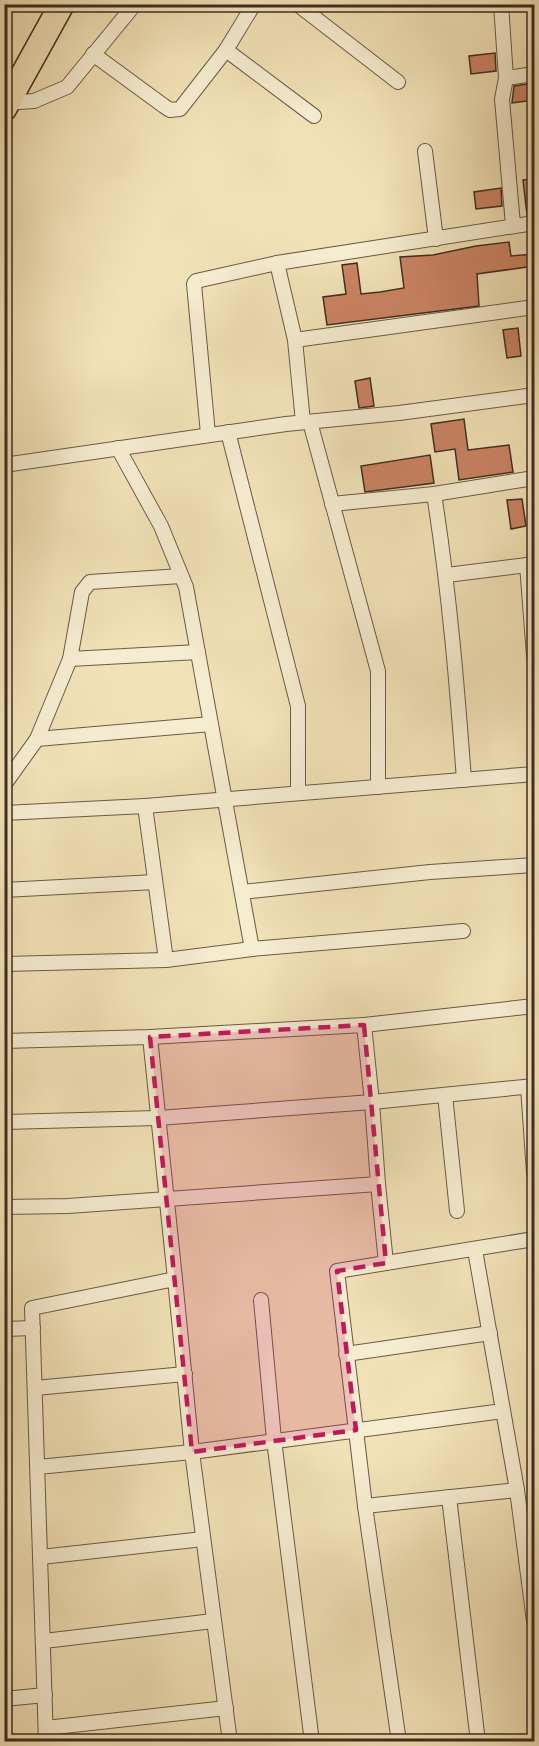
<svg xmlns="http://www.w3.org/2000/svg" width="539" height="1746" font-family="'Sorts Mill Goudy',serif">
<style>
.building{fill:#cb8363;stroke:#3d2d22;stroke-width:1.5}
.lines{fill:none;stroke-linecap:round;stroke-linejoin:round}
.minor-casing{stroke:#6a5a47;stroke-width:16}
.trunk-casing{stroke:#3d2d22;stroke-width:27}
.minor{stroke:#f6ecd0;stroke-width:14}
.trunk{stroke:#f1e1b6;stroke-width:24}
.marked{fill:#c2185b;fill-opacity:0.2;stroke:#c2185b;stroke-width:4.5;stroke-dasharray:12 8;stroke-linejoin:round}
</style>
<rect width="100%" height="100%" fill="#f1e1b6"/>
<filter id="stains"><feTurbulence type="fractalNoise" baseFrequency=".00333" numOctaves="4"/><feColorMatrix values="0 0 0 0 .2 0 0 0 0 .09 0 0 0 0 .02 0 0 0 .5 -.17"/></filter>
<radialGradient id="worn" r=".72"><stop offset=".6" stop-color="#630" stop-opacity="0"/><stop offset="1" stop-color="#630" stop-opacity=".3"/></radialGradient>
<!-- building -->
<g class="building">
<polygon points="495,53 496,71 471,74 469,56"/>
<polygon points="534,83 534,100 512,103 514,86"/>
<polygon points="534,179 534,214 527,215 523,180"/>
<polygon points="501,188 502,206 476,209 474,192"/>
<polygon points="509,242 511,256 534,254 534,266 477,274 479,306 327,325 323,297 346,294 342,265 357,263 361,294 380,292 404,288 400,257 433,255 476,246"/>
<polygon points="518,328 521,356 507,358 503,330"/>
<polygon points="370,378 374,406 359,408 355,381"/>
<polygon points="464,419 468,450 509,445 513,472 459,480 455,449 435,452 431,424"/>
<polygon points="430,455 434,483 365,492 361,466"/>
<polygon points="522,499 526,526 511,529 507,500"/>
</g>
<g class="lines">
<!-- minor casing -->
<g class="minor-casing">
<g id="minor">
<polyline points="297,4 398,82"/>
<polyline points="501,4 506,78 502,99 513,225"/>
<polyline points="226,50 314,116"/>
<polyline points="93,54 164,106 170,110 180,109 226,50 254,4"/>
<polyline points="506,78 534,74"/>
<polyline points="4,103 34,101 67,87 135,4"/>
<polyline points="425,151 436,239"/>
<polyline points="295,340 534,307"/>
<polyline points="303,422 295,340 277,263 534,223"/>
<polyline points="310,422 378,671 378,787"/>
<polyline points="228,432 298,706 298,793"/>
<polyline points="208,434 194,284 196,281 277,263"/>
<polyline points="118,448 161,526 186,587 252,949 463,931"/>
<polyline points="4,465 286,424 399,413 534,395"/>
<path d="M434,494C449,589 457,684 464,780"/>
<polyline points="332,504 434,494 534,478"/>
<polyline points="534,564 527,565 534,656"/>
<polyline points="447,575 527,565"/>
<polyline points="181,576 90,582 82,592 70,659 198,652"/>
<polyline points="37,739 211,724"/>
<polyline points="4,785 37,739 70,659"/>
<polyline points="145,806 534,774"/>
<polyline points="4,813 145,806 166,960 4,964"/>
<polyline points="4,890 155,882"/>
<polyline points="242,892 430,872 534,865"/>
<polyline points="166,960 252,949"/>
<polyline points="364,1025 534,1006"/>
<polyline points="150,1037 175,1279"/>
<polyline points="4,1041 150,1037 364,1025 372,1102 158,1118 4,1122"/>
<polyline points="528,1087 534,1173"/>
<polyline points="445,1095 457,1211"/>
<polyline points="378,1184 386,1263"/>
<polyline points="4,1207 68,1206 378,1184 372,1102 534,1086"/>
<polyline points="475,1250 517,1490"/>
<polyline points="261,1300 274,1440 312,1742"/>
<polyline points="4,1329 33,1328"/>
<polyline points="346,1354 490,1333"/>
<polyline points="35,1388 185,1374"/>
<polyline points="38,1467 192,1452 503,1411"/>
<polyline points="449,1497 478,1742"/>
<polyline points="365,1506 337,1271 534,1239"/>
<polyline points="41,1557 203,1539"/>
<polyline points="44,1641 213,1621"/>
<polyline points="4,1699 45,1695"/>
<polyline points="46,1728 226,1708"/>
<polyline points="46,1742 32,1308 175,1279 192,1452 230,1742"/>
<polyline points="399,1742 365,1506 517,1490 534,1621"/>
</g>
</g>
<!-- trunk casing -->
<g class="trunk-casing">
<polyline id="trunk" points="4,109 62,4"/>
</g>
<!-- minor -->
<use href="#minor" class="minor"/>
<!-- trunk -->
<use href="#trunk" class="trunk"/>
</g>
<!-- marked area -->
<path class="marked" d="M364,1025L386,1263L337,1271L356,1430L192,1452L150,1037Z"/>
<!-- margin -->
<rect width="539" height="1746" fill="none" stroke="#f1e1b6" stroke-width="24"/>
<rect x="6" y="6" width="527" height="1734" fill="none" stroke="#3d2d22" stroke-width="3"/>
<rect x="12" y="12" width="515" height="1722" fill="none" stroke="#3d2d22" stroke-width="1.5"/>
<rect width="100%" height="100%" filter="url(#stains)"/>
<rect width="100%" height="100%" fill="url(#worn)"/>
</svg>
